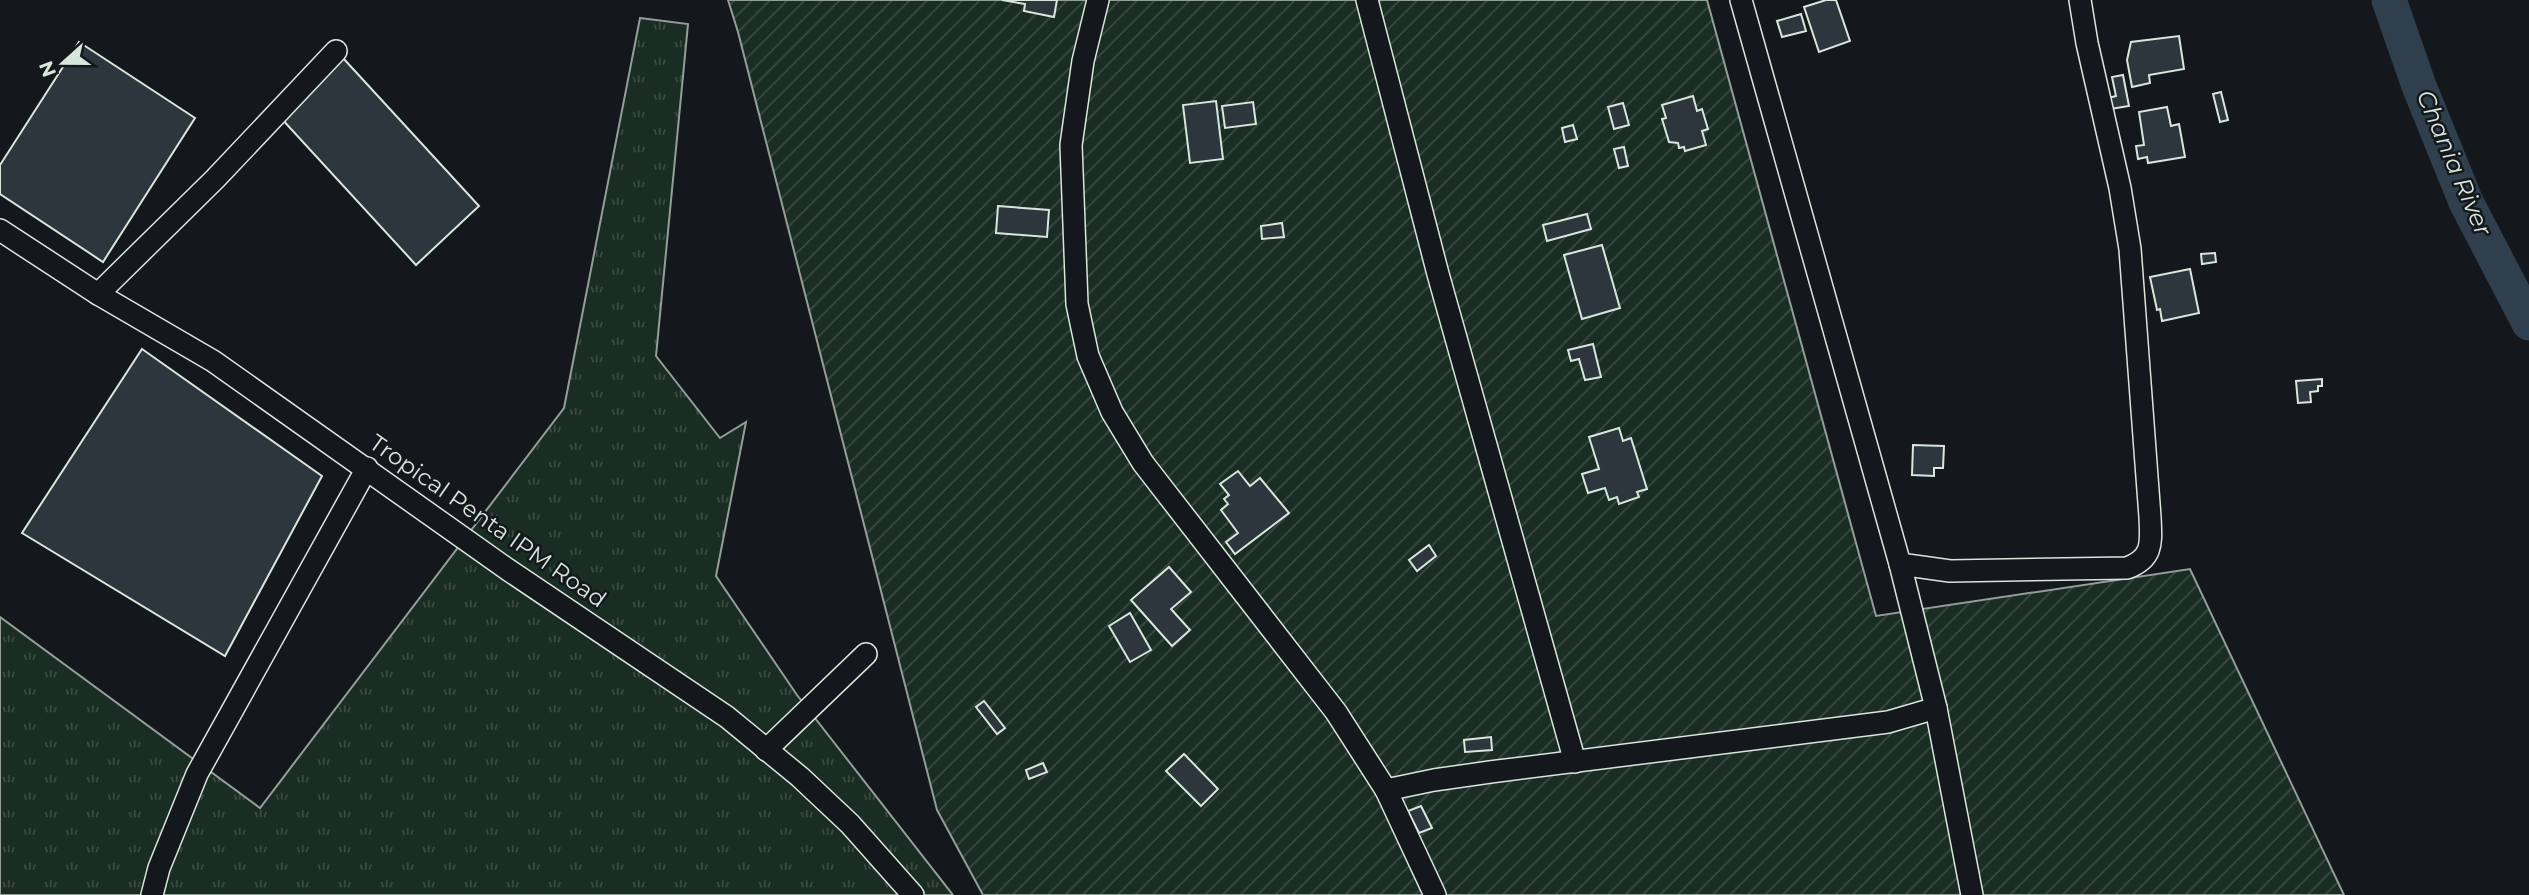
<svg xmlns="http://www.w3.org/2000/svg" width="2529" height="895" font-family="Montserrat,sans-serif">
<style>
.grass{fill:url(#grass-tufts);stroke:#939e99;stroke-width:2}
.garden{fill:url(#garden-furrows);stroke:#939e99;stroke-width:2}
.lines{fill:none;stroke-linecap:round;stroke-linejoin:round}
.river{stroke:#2f3f4d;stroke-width:35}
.building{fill:#2c363c;stroke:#d8e6dc;stroke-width:2}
.minor-casing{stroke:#d8e6dc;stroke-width:24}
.minor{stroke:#14181c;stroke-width:21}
.labels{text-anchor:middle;stroke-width:5;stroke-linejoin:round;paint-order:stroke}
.street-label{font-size:23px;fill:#d8e6dc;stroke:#14181c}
.water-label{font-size:24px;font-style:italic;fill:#d8e6dc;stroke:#14181c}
</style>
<defs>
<pattern id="grass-tufts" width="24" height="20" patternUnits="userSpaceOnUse" patternTransform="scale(1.75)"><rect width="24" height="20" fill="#1a2d24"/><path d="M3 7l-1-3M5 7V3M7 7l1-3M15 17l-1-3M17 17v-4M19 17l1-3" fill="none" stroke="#3b4b43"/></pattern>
<pattern id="garden-furrows" width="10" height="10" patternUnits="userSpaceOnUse" patternTransform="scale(1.75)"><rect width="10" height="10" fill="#1a2d24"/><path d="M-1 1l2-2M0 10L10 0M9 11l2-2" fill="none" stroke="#3b4b43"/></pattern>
</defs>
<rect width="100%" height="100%" fill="#14181c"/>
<!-- grass -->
<polygon class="grass" points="640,18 688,24 656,356 720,438 746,422 716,576 797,695 953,895 0,895 0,617 260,808 564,408"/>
<!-- garden -->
<polygon class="garden" points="728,0 1707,0 1876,616 2190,569 2344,895 983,895 937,810 738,32"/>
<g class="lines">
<!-- river -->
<polyline class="river" points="2389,0 2419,86 2466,202 2529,323"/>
</g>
<!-- building -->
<g class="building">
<polygon points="1002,0 1057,0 1054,17 1024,11 1025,4"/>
<polygon points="1826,0 1836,0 1850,41 1819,52 1804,7"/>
<polygon points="1801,14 1806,31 1782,37 1777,21"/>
<polygon points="2179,36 2184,69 2149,75 2150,83 2132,87 2127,60 2131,42"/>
<polygon points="79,42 195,118 103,262 0,194 0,165"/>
<polygon points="343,58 479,206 416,265 280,117"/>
<polygon points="2123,75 2129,106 2110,109 2108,98 2116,96 2112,77"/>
<polygon points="2221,92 2228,120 2220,122 2213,94"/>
<polygon points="1693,96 1697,111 1702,109 1708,129 1702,131 1706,145 1685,151 1684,147 1679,148 1678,143 1669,142 1662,119 1666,118 1662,105"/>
<polygon points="1216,101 1223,159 1190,163 1183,105"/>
<polygon points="1253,102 1256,124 1225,128 1222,106"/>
<polygon points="1623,103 1629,125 1614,129 1608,107"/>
<polygon points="2167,107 2171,126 2179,124 2185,157 2148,163 2147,157 2138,159 2136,146 2144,145 2139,112"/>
<polygon points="1573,125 1577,139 1565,142 1562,128"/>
<polygon points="1624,147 1628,166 1619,168 1614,149"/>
<polygon points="998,206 1049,210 1047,237 996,233"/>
<polygon points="1587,214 1591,229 1547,241 1543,225"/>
<polygon points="1282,223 1284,237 1262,239 1261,226"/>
<polygon points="1602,245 1620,308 1582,319 1564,255"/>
<polygon points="2215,253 2216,262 2202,264 2201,254"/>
<polygon points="2190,269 2199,313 2162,321 2160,309 2157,310 2150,277"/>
<polygon points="1593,344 1601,377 1585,380 1579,359 1571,361 1568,350"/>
<polygon points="142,349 322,476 225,656 22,533"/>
<polygon points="2322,379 2322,386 2318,386 2318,391 2310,392 2311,402 2298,403 2296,381"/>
<polygon points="1619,428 1623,441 1631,438 1647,489 1637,492 1639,497 1619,504 1617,497 1609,500 1605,488 1588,493 1582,474 1599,469 1589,437"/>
<polygon points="1913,445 1944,446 1943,468 1934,468 1934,476 1912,475"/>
<polygon points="1238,471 1250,486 1260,478 1289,513 1235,554 1226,542 1238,533 1221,510 1228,504 1224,499 1229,495 1220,484"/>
<polygon points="1429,545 1436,556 1417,571 1409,560"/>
<polygon points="1169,567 1191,592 1171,609 1190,630 1172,646 1131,600"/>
<polygon points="1130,613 1151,650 1130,662 1109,626"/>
<polygon points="984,701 1005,728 997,734 976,707"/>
<polygon points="1491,737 1492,750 1465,752 1464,740"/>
<polygon points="1184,754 1218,789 1201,806 1166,771"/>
<polygon points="1043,763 1047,772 1029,779 1026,770"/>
<polygon points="1421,806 1432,828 1419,833 1408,811"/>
</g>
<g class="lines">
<!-- minor casing -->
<g class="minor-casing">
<g id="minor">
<polyline points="1098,0 1083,61 1071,145 1077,304 1088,356 1112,412 1143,463 1336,712 1386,790 1434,780 1490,772 1888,722 1936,708 1900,564"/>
<polyline points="1367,0 1438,274 1575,762"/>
<path d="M1741,0L1900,564L1950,571L2127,568C2154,558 2151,542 2150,517L2130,249L2120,188L2087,43L2080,0"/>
<polyline points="0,230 98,294 213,361 507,569 727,717 800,777 850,824 913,895"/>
<polyline points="98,294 215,179 336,51"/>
<polyline points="1936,708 1972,895"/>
<polyline points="766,750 866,654"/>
<polyline points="1386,790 1435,895"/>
<polyline points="152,895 159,868 197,774 367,468"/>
</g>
</g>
<!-- minor -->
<use href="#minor" class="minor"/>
</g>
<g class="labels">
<!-- street labels -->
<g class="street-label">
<text transform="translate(488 521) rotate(35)" y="8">Tropical Penta IPM Road</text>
</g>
<!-- water labels -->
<g class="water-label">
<text transform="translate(2454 163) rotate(67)" y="8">Chania River</text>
</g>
</g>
<!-- north arrow -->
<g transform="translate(63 63) rotate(249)" stroke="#14181c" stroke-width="5" paint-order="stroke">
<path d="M0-5L12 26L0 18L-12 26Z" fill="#d8e6dc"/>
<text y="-10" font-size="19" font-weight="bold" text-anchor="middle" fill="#d8e6dc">N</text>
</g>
</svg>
